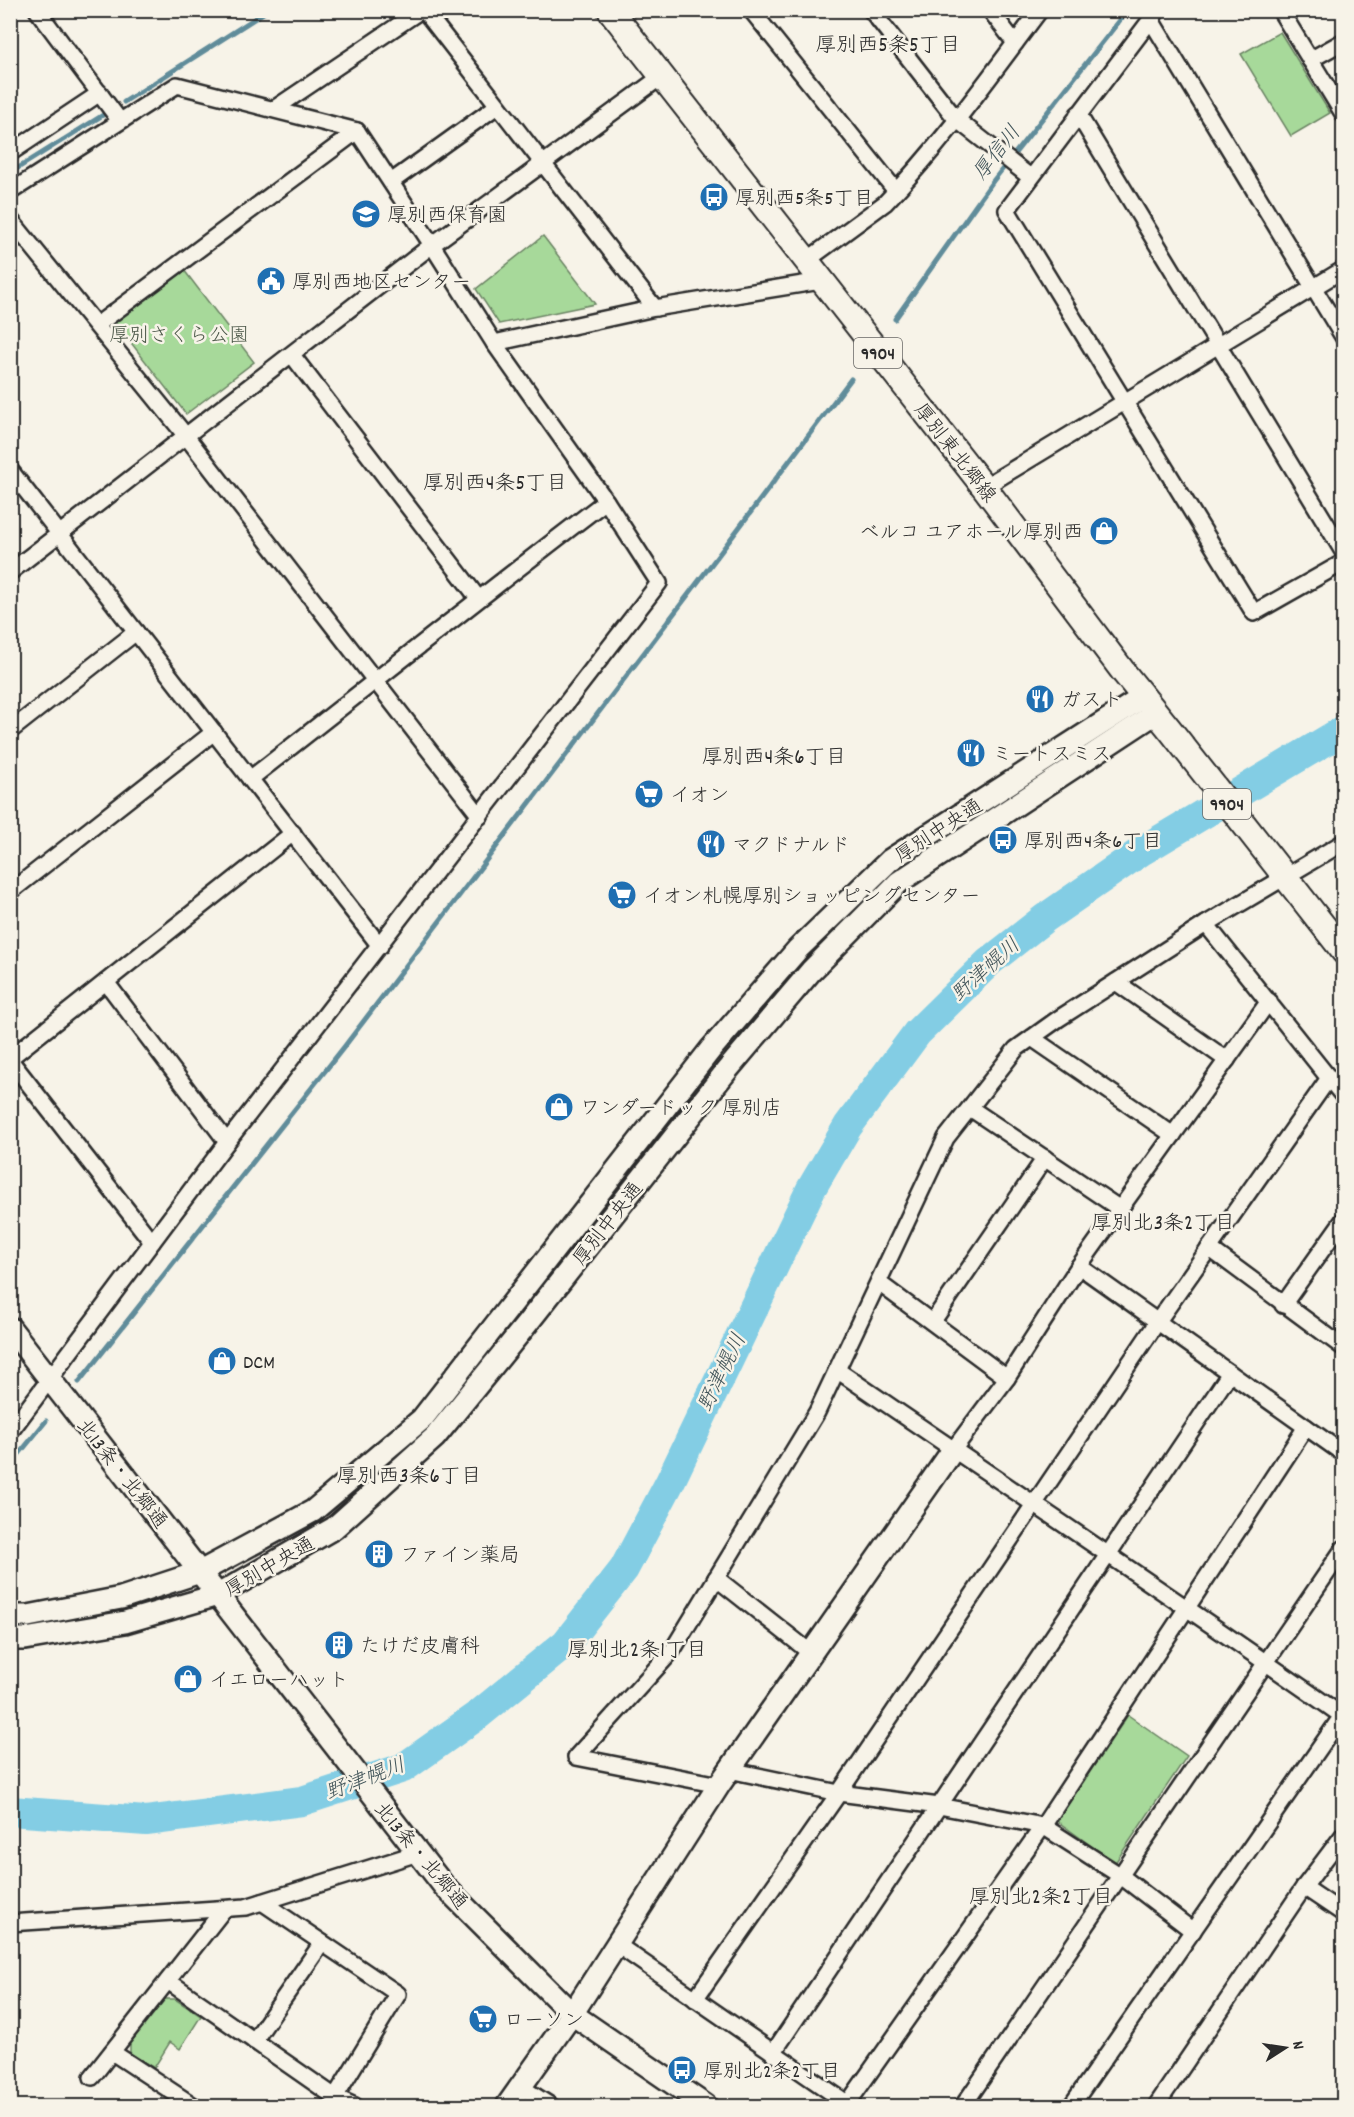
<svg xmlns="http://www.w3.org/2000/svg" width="1354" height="2117" font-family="Dekko,'Klee One',sans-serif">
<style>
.green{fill:#a7d99a;stroke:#698262;stroke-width:1.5}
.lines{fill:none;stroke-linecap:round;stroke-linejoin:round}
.stream{stroke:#608c9a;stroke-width:5}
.river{stroke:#83cde4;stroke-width:30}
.street-casing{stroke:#2b2b2b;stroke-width:20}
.secondary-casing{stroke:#2b2b2b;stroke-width:26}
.primary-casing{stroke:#2b2b2b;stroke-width:28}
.street{stroke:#f7f3e8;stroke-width:15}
.secondary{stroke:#f7f3e8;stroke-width:21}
.primary{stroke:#f7f3e8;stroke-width:24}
.labels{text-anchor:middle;stroke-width:5;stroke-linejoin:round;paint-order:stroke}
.shield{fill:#f7f3e8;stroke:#686764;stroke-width:1.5}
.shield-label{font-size:18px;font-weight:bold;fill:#2b2b2b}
.poi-label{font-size:20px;fill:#2b2b2b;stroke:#f7f3e8;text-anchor:start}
.park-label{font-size:20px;fill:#4a5647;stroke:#f7f3e8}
.street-label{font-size:20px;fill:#2b2b2b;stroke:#f7f3e8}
.neighbourhood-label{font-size:21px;fill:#2b2b2b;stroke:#f7f3e8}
.water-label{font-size:21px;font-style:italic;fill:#415459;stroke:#f7f3e8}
</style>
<rect width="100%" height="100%" fill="#f7f3e8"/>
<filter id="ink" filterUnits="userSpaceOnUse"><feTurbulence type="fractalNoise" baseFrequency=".0167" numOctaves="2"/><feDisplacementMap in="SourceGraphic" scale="12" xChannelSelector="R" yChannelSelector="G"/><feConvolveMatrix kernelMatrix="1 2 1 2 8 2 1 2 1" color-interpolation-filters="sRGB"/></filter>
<g filter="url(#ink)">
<!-- green -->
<g class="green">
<polygon points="1280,32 1330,113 1291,136 1241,54"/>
<polygon points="543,236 595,304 499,324 476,289"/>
<polygon points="184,270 254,362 186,414 115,322"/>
<polygon points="1128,1715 1187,1756 1115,1863 1057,1821"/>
<polygon points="163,1999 175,1999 201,2016 180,2049 170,2042 154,2068 130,2053 130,2043"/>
</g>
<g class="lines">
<!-- stream -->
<g class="stream">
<polyline points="124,102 268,10"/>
<polyline points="10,173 103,115"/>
<polyline points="895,319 993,181 1128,10"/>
<polyline points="79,1382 344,1047 720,553 851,379"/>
<polyline points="10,1465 46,1421"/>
</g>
<!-- river -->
<polyline class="river" points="10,1811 146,1821 302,1801 403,1768 478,1715 566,1643 624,1569 670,1482 811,1189 848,1126 917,1033 989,962 1045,918 1143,850 1344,730"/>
<!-- street casing -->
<g class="street-casing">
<g id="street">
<polyline points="37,10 120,121"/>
<polyline points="424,10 655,308"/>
<polyline points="751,10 896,191"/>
<polyline points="871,10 956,119 1030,177"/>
<polyline points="990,10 1015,43"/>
<polyline points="1158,10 1007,210 1254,613 1344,562"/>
<polyline points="1280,10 1344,115"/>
<polyline points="1151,20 1344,338"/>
<polyline points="1310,60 1344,41"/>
<polyline points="274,109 421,10"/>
<polyline points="1078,114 1344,553"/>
<polyline points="10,153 100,93"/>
<polyline points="391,182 497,106"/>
<polyline points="10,192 177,85 357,131 432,245 494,343 606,501 659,583 227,1142 10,1432"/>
<polyline points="10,219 186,436 480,816"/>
<path d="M806,261L885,203C942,144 991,75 1040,10"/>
<polyline points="97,325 357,131"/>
<polyline points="494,343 655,308 821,281"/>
<polyline points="292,355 478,598"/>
<polyline points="10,470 380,946"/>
<polyline points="984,487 1344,269"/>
<polyline points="10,572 432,245 662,76"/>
<polyline points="10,731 136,632"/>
<path d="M250,779C369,686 486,592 606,501"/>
<polyline points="10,892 214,732"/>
<polyline points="1206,924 1344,1097"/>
<polyline points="106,982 227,1142"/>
<polyline points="1116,982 1227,1060"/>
<polyline points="1032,1038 1173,1135"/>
<polyline points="10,1058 293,833"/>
<polyline points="10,1060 152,1242"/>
<polyline points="970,1108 1120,1209"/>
<polyline points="1209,1248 1344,1348"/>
<polyline points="1079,1266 1344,1454"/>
<polyline points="879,1283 1007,1378"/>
<polyline points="1283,1305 1344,1219"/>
<polyline points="933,1321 1045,1158"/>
<path d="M837,1370C1006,1486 1176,1599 1344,1717"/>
<polyline points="953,1450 1007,1378 1079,1266 1269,1001"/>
<polyline points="716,1578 811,1653"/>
<polyline points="729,1770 839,1793 939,1806 1043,1826 1121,1876 1193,1931"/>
<polyline points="719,1785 576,1757 672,1651 817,1412 946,1138 1016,1049 1058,1019 1206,924 1344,842"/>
<polyline points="1304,1887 1344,1914"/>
<polyline points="262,1902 398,1994 335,2097"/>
<polyline points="10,1923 246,1907 418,1853"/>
<polyline points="616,1944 851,2106"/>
<polyline points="168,1981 335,2097 355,2106"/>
<polyline points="695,1999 839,1793 1158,1321 1329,1078"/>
<polyline points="254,2041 322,1943"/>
<polyline points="112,2052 194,2106"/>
<polyline points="773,2053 1230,1373"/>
<polyline points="92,2077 224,1909"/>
<polyline points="521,2087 551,2106"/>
<polyline points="846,2106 1043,1826 1306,1427"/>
<polyline points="963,2106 1344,1548"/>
<polyline points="1071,2106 1344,1713"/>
<polyline points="1156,2106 1304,1887 1344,1834"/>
</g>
</g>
<!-- secondary casing -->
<g class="secondary-casing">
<g id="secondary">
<polyline points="10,1328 444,1886 572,2014 706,2106"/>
<polyline points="10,1616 28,1616 121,1598 200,1572 313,1511 422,1419 711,1049 798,949 890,860 1143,697"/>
<polyline points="10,1639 25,1639 125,1622 218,1595 334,1528 435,1437 526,1325 728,1069 811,971 899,882 1156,713"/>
<polyline points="507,2106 572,2014 719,1785 953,1450"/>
</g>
</g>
<!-- primary casing -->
<g class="primary-casing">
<polyline id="primary" points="610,10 984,487 1125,674 1171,731 1344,952"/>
</g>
<!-- street -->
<use href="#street" class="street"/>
<!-- secondary -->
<use href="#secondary" class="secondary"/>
<!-- primary -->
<use href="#primary" class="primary"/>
</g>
</g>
<!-- icons -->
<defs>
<g id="bus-disc" transform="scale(1.5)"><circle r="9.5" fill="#1f6fb2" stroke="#f7f3e8"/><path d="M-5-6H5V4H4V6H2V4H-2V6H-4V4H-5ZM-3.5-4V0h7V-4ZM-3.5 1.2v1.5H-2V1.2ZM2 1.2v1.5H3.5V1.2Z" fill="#fff"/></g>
<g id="school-disc" transform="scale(1.5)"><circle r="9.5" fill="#1f6fb2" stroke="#f7f3e8"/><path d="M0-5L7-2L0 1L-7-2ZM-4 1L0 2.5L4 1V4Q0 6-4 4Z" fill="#fff"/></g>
<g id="civic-disc" transform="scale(1.5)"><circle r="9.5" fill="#1f6fb2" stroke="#f7f3e8"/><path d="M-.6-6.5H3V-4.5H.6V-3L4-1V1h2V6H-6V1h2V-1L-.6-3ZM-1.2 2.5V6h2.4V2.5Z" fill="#fff"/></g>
<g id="shop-disc" transform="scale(1.5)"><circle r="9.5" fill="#1f6fb2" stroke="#f7f3e8"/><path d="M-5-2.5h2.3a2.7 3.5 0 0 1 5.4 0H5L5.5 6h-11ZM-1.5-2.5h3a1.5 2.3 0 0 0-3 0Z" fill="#fff"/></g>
<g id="restaurant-disc" transform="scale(1.5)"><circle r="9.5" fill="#1f6fb2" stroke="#f7f3e8"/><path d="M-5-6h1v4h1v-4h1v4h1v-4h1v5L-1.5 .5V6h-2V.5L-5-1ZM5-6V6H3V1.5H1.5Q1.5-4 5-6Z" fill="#fff"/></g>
<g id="supermarket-disc" transform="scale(1.5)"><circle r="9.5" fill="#1f6fb2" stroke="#f7f3e8"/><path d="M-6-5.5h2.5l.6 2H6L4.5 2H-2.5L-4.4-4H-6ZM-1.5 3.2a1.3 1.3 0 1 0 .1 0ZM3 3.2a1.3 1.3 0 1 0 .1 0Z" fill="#fff"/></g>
<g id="building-disc" transform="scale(1.5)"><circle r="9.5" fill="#1f6fb2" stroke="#f7f3e8"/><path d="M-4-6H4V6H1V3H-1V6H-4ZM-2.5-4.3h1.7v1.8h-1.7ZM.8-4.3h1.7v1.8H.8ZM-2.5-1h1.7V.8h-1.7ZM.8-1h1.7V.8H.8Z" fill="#fff"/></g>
</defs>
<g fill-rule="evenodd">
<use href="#bus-disc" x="714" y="197"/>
<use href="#school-disc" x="366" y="214"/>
<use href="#civic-disc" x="271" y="281"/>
<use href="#shop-disc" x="1104" y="531"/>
<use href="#restaurant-disc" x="1040" y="699"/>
<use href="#restaurant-disc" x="971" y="753"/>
<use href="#supermarket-disc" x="649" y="794"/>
<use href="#bus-disc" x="1003" y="840"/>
<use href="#restaurant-disc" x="711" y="844"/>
<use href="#supermarket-disc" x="622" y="895"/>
<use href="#shop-disc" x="559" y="1107"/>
<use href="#shop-disc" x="222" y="1361"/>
<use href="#building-disc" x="379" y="1554"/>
<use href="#building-disc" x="339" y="1645"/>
<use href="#shop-disc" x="188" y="1679"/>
<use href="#supermarket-disc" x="483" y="2019"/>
<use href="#bus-disc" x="682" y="2070"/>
</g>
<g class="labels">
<!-- shield labels -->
<g class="shield">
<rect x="854" y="338" width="48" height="30" rx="4.5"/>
<rect x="1203" y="789" width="48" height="30" rx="4.5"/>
</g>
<g class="shield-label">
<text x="878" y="359">9904</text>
<text x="1227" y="810">9904</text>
</g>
<!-- poi labels -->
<g class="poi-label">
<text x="735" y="204">厚別西5条5丁目</text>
<text x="387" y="221">厚別西保育園</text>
<text x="292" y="288">厚別西地区センター</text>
<text x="1083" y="538" text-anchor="end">ベルコ ユアホール厚別西</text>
<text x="1061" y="706">ガスト</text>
<text x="992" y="760">ミートスミス</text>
<text x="670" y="801">イオン</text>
<text x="1024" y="847">厚別西4条6丁目</text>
<text x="732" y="851">マクドナルド</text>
<text x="643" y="902">イオン札幌厚別ショッピングセンター</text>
<text x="580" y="1114">ワンダードック 厚別店</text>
<text x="243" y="1368">DCM</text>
<text x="400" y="1561">ファイン薬局</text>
<text x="360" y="1652">たけだ皮膚科</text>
<text x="209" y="1686">イエローハット</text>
<text x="504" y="2026">ローソン</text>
<text x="703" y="2077">厚別北2条2丁目</text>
</g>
<!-- park labels -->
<g class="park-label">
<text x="179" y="341">厚別さくら公園</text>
</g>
<!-- street labels -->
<g class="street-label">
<text transform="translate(956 452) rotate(52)" y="7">厚別東北郷線</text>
<text transform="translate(938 830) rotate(-33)" y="7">厚別中央通</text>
<text transform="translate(607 1223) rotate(-52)" y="7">厚別中央通</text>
<text transform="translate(123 1473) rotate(52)" y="7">北13条・北郷通</text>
<text transform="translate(269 1566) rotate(-30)" y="7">厚別中央通</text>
<text transform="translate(422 1855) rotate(50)" y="7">北13条・北郷通</text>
</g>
<!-- neighbourhood labels -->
<g class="neighbourhood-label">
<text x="888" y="51">厚別西5条5丁目</text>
<text x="495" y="489">厚別西4条5丁目</text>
<text x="774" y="763">厚別西4条6丁目</text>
<text x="1163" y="1229">厚別北3条2丁目</text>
<text x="409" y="1482">厚別西3条6丁目</text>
<text x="637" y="1656">厚別北2条1丁目</text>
<text x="1041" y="1903">厚別北2条2丁目</text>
</g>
<!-- water labels -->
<g class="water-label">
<text transform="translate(996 152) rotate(-52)" y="7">厚信川</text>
<text transform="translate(985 969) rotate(-42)" y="7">野津幌川</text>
<text transform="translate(721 1372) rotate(-64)" y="7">野津幌川</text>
<text transform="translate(365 1778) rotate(-21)" y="7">野津幌川</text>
</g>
</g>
<!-- margin -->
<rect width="1354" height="2117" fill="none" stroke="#f7f3e8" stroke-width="36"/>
<rect x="18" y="18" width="1318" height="2081" fill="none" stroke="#2b2b2b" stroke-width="2" filter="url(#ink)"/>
<!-- north arrow -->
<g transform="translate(1285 2048) rotate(78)" stroke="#f7f3e8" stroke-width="4.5" paint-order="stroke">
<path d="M0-4.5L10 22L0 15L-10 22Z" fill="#2b2b2b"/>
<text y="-9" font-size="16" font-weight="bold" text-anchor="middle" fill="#2b2b2b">N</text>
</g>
</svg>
